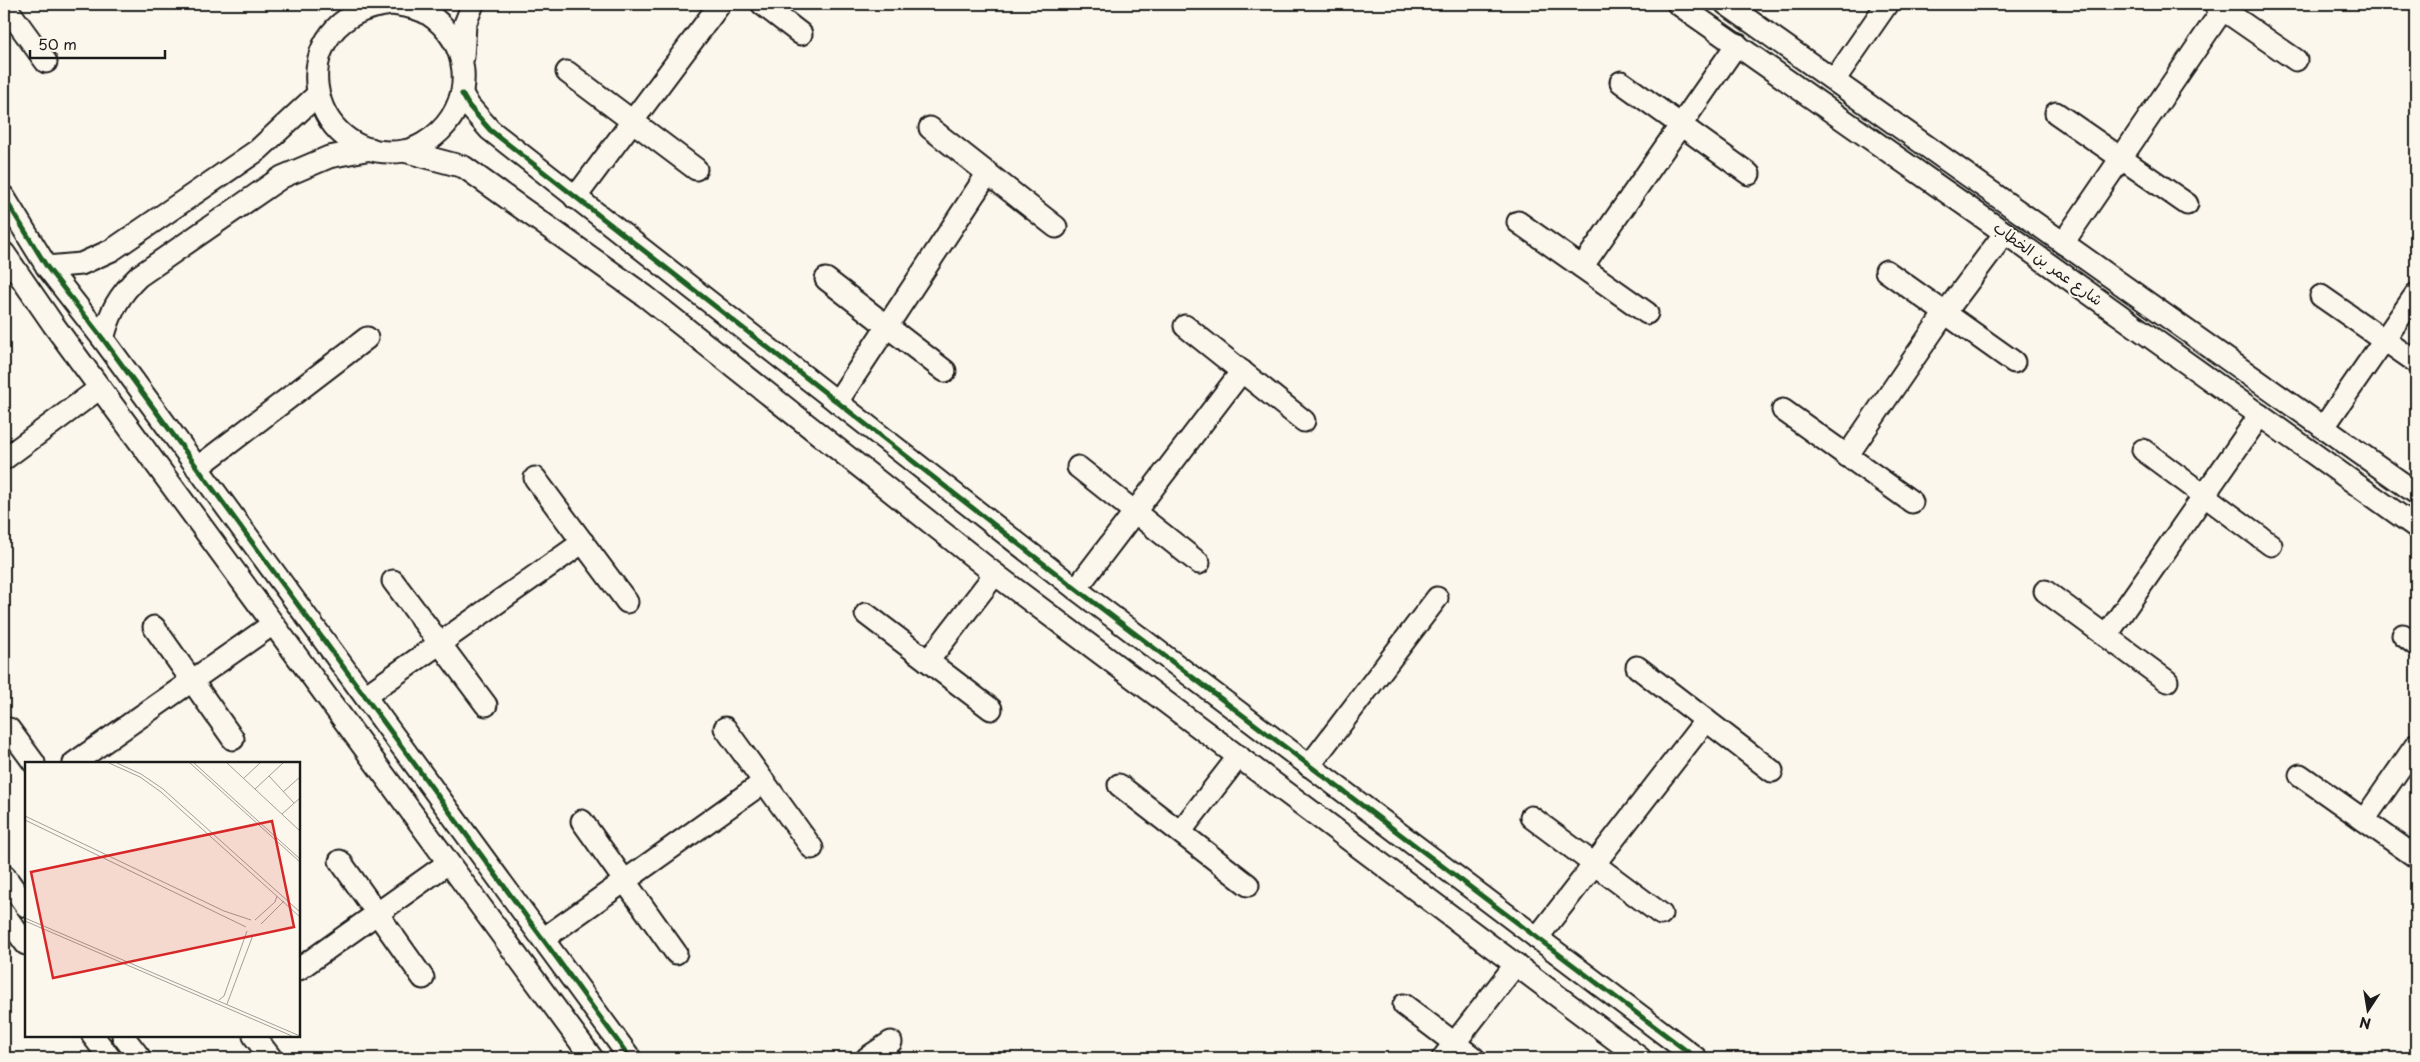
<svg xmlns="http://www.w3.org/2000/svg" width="2420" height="1062" font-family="'Playpen Sans','Playpen Sans Arabic',sans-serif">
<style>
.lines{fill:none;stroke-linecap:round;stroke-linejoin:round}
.minor-casing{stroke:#1c1c1c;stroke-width:25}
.minor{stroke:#fbf7ec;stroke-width:21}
.cycleway-casing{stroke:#fbf7ec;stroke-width:8}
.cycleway{stroke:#1b5e20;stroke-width:5}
.labels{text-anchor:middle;stroke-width:4;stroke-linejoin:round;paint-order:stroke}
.street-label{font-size:15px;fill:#1c1c1c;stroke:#fbf7ec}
.inset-road{fill:none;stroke:#a29f99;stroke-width:1}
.view{fill:#d62828;fill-opacity:0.15;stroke:#d62828;stroke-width:2.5}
.inset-edge{fill:none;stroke:#1c1c1c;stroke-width:2.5}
</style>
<rect width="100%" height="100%" fill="#fbf7ec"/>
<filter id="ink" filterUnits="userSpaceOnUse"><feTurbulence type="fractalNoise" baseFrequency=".02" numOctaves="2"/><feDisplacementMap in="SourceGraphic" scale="10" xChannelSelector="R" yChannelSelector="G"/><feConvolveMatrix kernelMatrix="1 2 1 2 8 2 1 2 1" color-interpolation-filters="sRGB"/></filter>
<g filter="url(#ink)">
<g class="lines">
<!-- minor casing -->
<g class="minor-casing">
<g id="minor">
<polyline points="4,4 46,62"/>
<path d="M392,4C276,15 305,166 404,151C417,149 431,140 440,131C475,97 470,41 428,14C417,7 404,6 392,4"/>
<polyline points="762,4 801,34"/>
<polyline points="1678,4 2005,233 2416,527"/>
<polyline points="1726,4 2416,493"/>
<polyline points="2215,4 2296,60"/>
<polyline points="463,57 465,24 473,4"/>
<polyline points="567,72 696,169"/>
<polyline points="1835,79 1887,4"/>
<polyline points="1621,82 1749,174"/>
<polyline points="462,94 469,106 490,130 1076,589 1696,1058"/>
<polyline points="2056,113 2187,204"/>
<polyline points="930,128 1056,227"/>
<polyline points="404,151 464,167 645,296 995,574 1640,1058"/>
<polyline points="4,197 47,267 103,339 630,1058"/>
<polyline points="575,198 720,4"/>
<polyline points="1518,222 1647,313"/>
<polyline points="2063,243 2223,9"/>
<polyline points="4,253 53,324 592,1058"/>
<polyline points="47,267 81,264 112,250 258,150 317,95"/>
<polyline points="1582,267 1737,44"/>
<polyline points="1886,271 2014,362"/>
<polyline points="826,279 945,371"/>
<polyline points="2321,296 2416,362"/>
<polyline points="1185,326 1304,421"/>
<path d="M103,339C110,312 119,295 139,276L282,177L329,157L371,149"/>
<polyline points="837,402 988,173"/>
<polyline points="1783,410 1912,502"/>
<polyline points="2323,428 2416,294"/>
<polyline points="2143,450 2271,545"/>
<polyline points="1847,456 1945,313 2005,233"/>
<polyline points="4,459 100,388"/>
<polyline points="1078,467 1199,563"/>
<polyline points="197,468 367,338"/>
<polyline points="535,478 627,602"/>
<polyline points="393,581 486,705"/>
<polyline points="1076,589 1242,371"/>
<polyline points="2045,591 2167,681"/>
<polyline points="866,614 991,709"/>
<polyline points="154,627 233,739"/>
<polyline points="2403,635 2416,645"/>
<polyline points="2106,636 2260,415"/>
<polyline points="928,661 995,574"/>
<polyline points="1637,667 1772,771"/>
<polyline points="365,696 583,542"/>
<polyline points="725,728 812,848"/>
<polyline points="9,729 34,763"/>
<polyline points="74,763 273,624"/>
<polyline points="1309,766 1437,598"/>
<polyline points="2300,775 2416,857"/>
<polyline points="1119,785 1248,885"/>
<polyline points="1531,817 1661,914"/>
<polyline points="2364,820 2416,745"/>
<polyline points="582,821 676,953"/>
<polyline points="1180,832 1239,756"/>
<polyline points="340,861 423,978"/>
<polyline points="4,875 26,906"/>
<polyline points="4,914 26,944"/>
<polyline points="1537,938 1706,720"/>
<polyline points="543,939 764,782"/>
<polyline points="299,969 448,863"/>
<polyline points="1404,1005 1474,1058"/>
<polyline points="93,1036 110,1058"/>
<polyline points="123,1036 140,1058"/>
<polyline points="254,1036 271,1058"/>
<polyline points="867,1058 891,1042"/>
<polyline points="1443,1058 1516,964"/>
</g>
</g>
<!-- minor -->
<use href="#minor" class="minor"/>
<!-- cycleway casing -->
<g class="cycleway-casing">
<g id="cycleway">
<polyline points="462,94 469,106 490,130 1076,589 1696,1058"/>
<polyline points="4,197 47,267 103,339 630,1058"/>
</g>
</g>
<!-- cycleway -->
<use href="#cycleway" class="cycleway"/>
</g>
</g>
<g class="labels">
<!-- street labels -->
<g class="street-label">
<text transform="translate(2048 264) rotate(36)" y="5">شارع عمر بن الخطاب</text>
</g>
</g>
<!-- overview -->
<g transform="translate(25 762)">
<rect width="275" height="275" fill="#fbf7ec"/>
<path class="inset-road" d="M84,1L115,15L136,30L275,155M92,1L116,12L138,27L275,150M165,1L275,100M169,1L275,97M202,1L275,69M244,14L269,41M219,16L235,1M230,27L258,1M258,30L275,15M257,52L275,36M0,54L199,149L226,158M0,58L221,165M0,156L275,274M230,158L250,140L252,134M0,159L267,274M236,162L259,139M194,238L199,234L222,169M202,242L228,173"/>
<path class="view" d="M247,59L269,165L28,216L6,110Z"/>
<rect width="275" height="275" class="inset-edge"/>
</g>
<!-- margin -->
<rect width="2420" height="1062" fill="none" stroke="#fbf7ec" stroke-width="20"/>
<rect x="10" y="10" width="2400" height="1042" fill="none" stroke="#1c1c1c" stroke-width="2" filter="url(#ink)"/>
<!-- north arrow -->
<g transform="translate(2368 1010) rotate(192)" stroke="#fbf7ec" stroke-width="4" paint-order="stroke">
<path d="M0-4L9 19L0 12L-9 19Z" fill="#1c1c1c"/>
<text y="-8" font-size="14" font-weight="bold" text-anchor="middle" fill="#1c1c1c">N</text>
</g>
<!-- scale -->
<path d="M30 50v8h135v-8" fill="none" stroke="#1c1c1c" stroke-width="2.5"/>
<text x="38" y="50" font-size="15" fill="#1c1c1c" stroke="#fbf7ec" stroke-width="4" paint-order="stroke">50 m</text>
</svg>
